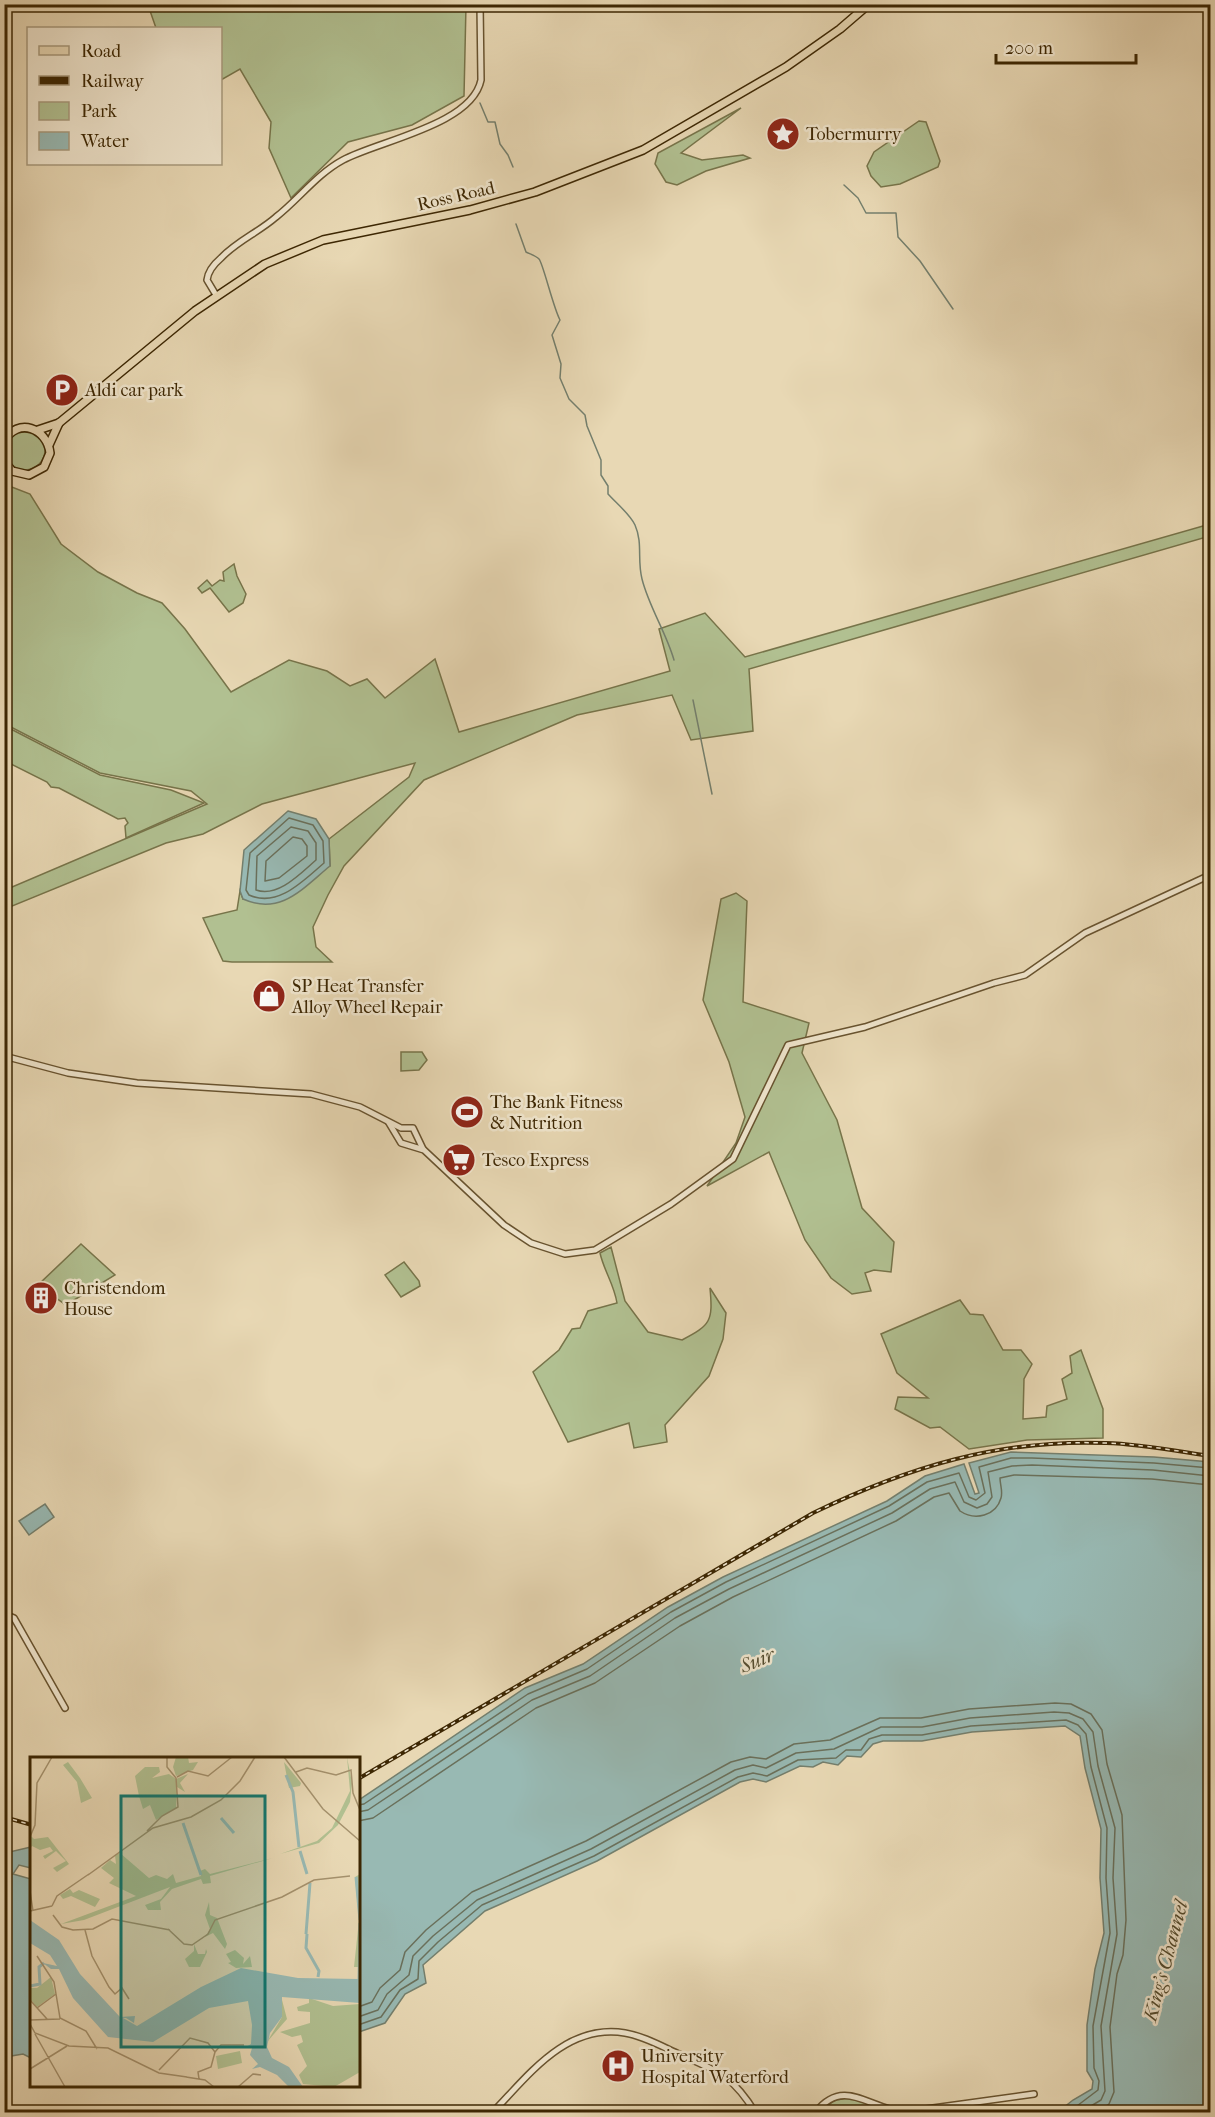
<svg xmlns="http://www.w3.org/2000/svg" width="1215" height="2117" font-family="'IM FELL French Canon',serif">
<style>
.green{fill:#b1c091;stroke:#77744a;stroke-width:1.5}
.water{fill:#98b9b3;stroke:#747f6d;stroke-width:1.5}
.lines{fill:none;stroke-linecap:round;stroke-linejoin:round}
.shore{stroke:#6a705b;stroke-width:1.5}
.stream{stroke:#747f6d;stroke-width:1.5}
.minor-casing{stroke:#68532f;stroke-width:8}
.major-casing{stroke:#3d2703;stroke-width:10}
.minor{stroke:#f0e6ce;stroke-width:5}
.major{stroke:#e8d8b4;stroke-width:7}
.rail-casing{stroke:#3d2703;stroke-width:4}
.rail{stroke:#f0e6ce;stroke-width:1.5;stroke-dasharray:4.5;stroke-linecap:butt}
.labels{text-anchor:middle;stroke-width:5;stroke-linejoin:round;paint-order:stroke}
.poi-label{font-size:18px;fill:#3d2703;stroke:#f0e6ce;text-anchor:start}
.street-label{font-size:18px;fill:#3d2703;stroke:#f0e6ce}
.water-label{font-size:20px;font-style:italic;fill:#544c2f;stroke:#f0e6ce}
.inset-river{fill:none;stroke:#98b9b3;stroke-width:3}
.inset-road{fill:none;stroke:#a4916d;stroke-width:1.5}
.view{fill:#0f766e;fill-opacity:0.15;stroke:#0f766e;stroke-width:3}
.inset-edge{fill:none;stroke:#3d2703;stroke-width:3}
</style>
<rect width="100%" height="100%" fill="#e8d8b4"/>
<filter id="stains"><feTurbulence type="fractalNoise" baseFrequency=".00333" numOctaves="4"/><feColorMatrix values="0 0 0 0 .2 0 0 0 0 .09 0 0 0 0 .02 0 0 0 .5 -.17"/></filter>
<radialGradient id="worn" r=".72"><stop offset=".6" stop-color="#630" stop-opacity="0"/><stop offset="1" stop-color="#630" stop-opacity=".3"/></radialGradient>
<!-- green -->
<g class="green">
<polygon points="148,5 466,5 464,96 412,125 348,142 291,198 269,148 271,122 240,69 221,80 220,28 156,28"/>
<polygon points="741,108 681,153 702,160 743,155 750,158 706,171 677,185 666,182 655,164 658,153"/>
<polygon points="919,121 926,122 940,161 938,167 900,184 881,187 871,176 867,166 874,152"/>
<circle cx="25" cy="450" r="20"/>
<polygon points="4,484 30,494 61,544 98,572 137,593 162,603 185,629 231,692 289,660 327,671 350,686 367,679 385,698 435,659 459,732 670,671 659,629 705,613 745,657 1210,524 1210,536 749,669 753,731 691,740 672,695 577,715 424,780 344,866 328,895 313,927 316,947 332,962 232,962 223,961 203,918 237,910 240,891 243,899 330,866 329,839 409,777 415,763 262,804 203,834 166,843 5,909 5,890 207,804 191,791 100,773 5,724"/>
<polygon points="234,564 237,576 246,594 243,603 229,612 210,588 202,593 198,588 207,580 212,586 220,580 224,581 223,572"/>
<polygon points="5,726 100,775 171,790 204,803 126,838 125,826 128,823 125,818 118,819 59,788 51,787 47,782 5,761"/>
<polygon points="736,893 747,901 743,1002 809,1023 802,1053 837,1120 862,1208 894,1242 891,1272 874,1270 865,1273 871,1291 852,1294 831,1278 805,1240 769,1152 707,1186 736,1143 745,1117 729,1062 703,1000 721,899"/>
<polygon points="401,1052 422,1052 427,1060 419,1070 401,1071"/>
<polygon points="81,1244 115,1275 66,1305 38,1285"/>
<path d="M611,1247L625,1301L648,1332L682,1340C711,1325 713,1321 710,1288L726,1313L723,1339L709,1376L665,1425L667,1442L634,1448L629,1423L568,1442L533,1372L559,1350L572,1329L580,1328L588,1311L617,1303C614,1284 604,1271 600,1253Z"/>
<polygon points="404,1262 419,1281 420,1286 401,1297 385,1275"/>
<polygon points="960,1300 970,1314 983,1315 1003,1350 1021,1350 1032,1364 1024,1379 1023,1419 1046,1417 1047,1406 1067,1399 1062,1379 1072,1373 1070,1356 1081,1350 1103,1409 1103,1438 1027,1440 969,1449 940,1427 930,1428 895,1409 898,1397 928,1398 897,1373 881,1334"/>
<polygon points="849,2098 872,2105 875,2111 820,2112 835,2100"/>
</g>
<!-- water -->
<g class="water">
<path d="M288,811L316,819L329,839L330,866C303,888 281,916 243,899L240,891L244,850Z"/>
<polygon points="1011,1452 1154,1457 1210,1462 1210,2112 1078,2110 1058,2112 1073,2100 1092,2089 1093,2081 1087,2071 1087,2025 1095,1969 1104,1933 1100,1878 1101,1829 1085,1768 1080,1736 1065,1726 972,1732 922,1741 883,1741 873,1744 861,1757 847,1756 838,1765 823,1762 813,1767 800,1766 766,1782 753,1779 740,1782 597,1861 485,1911 423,1965 426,1983 405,1994 385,2023 359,2032 359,1800 525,1688 583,1664 668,1607 723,1577 887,1501 925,1476 964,1464 975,1494 979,1493 969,1463"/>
<polygon points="45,1504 54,1517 29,1535 19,1521"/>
<polygon points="31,1847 31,1868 19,1865 13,1874 31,1879 31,2058 23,2054 5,2057 5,1853"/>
</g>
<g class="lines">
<!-- shore -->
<g class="shore">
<path d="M289,818L313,825L323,841L324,863C303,881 278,908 249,895L246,890L250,853Z"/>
<path d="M291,827L308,831L316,843V860C301,873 278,898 256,890L257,856Z"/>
<polygon points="293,837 302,839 307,846 307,856 279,878 265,881 266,861"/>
<polyline points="358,1805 364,1804 528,1694 587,1669 671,1612 726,1582 889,1506 927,1482 959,1473 969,1497 976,1500 985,1493 979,1467 1011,1458 1032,1458 1154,1463 1210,1468"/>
<polyline points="358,1812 368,1810 532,1700 590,1676 675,1618 729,1589 892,1513 930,1489 955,1482 964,1502 977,1508 987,1504 992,1497 988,1472 1012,1466 1032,1465 1153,1470 1210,1476"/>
<path d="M358,1821L373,1818L536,1708L595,1683L680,1626L733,1597L896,1521L934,1497L949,1493L960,1511C975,1521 996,1516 1001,1498C1003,1491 1000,1485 1000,1478L1014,1475L1152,1479L1210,1485"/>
<polyline points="358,2007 372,2002 380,1988 400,1970 405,1952 426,1930 472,1892 586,1841 731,1762 750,1757 766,1759 794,1744 830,1740 880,1718 921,1718 969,1709 1055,1703 1071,1704 1091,1714 1102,1730 1107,1764 1122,1815 1126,1920 1123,1955 1117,1974 1110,2027 1114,2092 1109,2104 1097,2112"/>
<polyline points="358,2017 378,2010 387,1994 409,1975 413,1956 433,1936 477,1900 591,1849 735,1770 753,1765 766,1768 796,1753 834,1749 881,1727 922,1727 970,1718 1054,1712 1069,1713 1083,1719 1093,1732 1098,1766 1115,1828 1113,1878 1117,1934 1101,2026 1105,2091 1101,2100 1081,2112"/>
<polyline points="358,2025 381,2017 400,1990 418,1979 419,1961 438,1942 482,1905 594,1856 738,1777 753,1773 767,1776 798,1760 836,1758 846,1750 861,1750 869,1739 882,1735 922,1735 971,1726 1066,1720 1078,1725 1086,1734 1091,1767 1107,1828 1106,1878 1110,1933 1093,2026 1094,2068 1099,2081 1098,2090 1069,2112"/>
</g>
<!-- stream -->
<g class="stream">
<polyline points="480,103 488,122 495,122 500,144 508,155 513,167"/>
<polyline points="844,185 858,198 866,213 896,213 898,237 920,261 953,309"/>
<path d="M516,224L526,252C530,254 536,256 539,259C543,263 553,307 560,320L552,335L561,364L560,378L569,399L585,415L587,426L601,460V475L608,486V494C616,503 630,514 635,525C643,543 637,560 642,579C649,607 666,632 674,660"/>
<polyline points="693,700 712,794"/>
</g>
<!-- minor casing -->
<g class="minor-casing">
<g id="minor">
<path d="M216,295L207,280C208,271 214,264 221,258C237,241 259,232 276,217C299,199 317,174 343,160C378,141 472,125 481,80L480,4"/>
<polyline points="4,1056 68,1073 137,1083 311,1094 360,1107 401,1128 413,1128 423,1149"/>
<polyline points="389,1123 401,1143 424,1150 504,1225 531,1243 565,1254 595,1250 671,1204 733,1159 788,1045 865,1027 994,983 1025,975 1085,933 1210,875"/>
<polyline points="4,1614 14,1618 65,1708"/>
<path d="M493,2112C528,2076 566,2023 625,2033C644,2036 663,2047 681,2055C719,2072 732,2075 755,2112"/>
<path d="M816,2112C844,2076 871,2110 904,2112L1034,2094"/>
</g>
</g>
<!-- major casing -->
<g class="major-casing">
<g id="major">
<polyline points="38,430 59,423 195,311 265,264 323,240 470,210 535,192 643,150 786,67 840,29 869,4"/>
<path d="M4,441C18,417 47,428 50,453L44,467L29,475L12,471L4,461"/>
<polyline points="49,445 59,423"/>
</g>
</g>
<!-- minor -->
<use href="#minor" class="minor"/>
<!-- major -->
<use href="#major" class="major"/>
<!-- rail casing -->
<g class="rail-casing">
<g id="rail">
<path d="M358,1779L813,1513C908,1467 999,1439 1106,1443C1141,1444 1176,1451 1210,1456"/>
<polyline points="4,1817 32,1825"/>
</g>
</g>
<!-- rail -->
<use href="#rail" class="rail"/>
</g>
<!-- icons -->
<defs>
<g id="sight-disc" transform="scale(1.725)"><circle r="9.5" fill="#8f2418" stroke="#f0e6ce"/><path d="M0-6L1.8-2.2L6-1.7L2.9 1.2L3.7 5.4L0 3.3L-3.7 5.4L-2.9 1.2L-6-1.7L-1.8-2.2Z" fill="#fff"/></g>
<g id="parking-disc" transform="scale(1.725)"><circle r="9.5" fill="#8f2418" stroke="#f0e6ce"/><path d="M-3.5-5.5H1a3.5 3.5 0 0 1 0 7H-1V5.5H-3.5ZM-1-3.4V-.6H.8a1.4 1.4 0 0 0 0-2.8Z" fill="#fff"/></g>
<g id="shop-disc" transform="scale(1.725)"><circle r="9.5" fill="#8f2418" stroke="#f0e6ce"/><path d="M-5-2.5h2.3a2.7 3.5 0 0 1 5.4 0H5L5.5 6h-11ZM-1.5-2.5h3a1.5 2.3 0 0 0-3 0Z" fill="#fff"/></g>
<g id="stadium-disc" transform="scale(1.725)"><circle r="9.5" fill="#8f2418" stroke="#f0e6ce"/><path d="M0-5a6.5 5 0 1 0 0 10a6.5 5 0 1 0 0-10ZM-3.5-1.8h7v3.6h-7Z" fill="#fff"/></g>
<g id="supermarket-disc" transform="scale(1.725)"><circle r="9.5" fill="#8f2418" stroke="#f0e6ce"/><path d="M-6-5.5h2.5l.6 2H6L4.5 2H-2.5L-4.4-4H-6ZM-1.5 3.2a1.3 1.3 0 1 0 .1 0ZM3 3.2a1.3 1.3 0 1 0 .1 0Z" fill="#fff"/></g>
<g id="building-disc" transform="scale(1.725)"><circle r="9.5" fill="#8f2418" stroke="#f0e6ce"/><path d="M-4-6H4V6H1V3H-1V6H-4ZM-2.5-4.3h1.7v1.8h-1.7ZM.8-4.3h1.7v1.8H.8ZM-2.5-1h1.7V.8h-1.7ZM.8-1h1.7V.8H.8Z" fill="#fff"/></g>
<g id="hospital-disc" transform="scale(1.725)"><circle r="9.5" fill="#8f2418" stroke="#f0e6ce"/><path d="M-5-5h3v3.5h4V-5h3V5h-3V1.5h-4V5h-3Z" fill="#fff"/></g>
</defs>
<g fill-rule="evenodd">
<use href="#sight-disc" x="783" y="134"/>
<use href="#parking-disc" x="62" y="390"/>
<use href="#shop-disc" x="269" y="996"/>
<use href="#stadium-disc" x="467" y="1112"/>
<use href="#supermarket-disc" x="459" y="1160"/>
<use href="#building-disc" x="41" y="1298"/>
<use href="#hospital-disc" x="618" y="2066"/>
</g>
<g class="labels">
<!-- poi labels -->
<g class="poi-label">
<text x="806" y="140">Tobermurry</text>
<text x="85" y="396">Aldi car park</text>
<text x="292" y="992">SP Heat Transfer<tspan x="292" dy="21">Alloy Wheel Repair</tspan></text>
<text x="490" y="1108">The Bank Fitness<tspan x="490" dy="21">&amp; Nutrition</tspan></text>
<text x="482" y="1166">Tesco Express</text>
<text x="64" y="1294">Christendom<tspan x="64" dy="21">House</tspan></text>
<text x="641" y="2062">University<tspan x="641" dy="21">Hospital Waterford</tspan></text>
</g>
<!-- street labels -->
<g class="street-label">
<text transform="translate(456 196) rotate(-13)" y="6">Ross Road</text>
</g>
<!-- water labels -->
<g class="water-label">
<text transform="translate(757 1660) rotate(-23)" y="7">Suir</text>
<text transform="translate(1165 1961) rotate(-75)" y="7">King's Channel</text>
</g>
</g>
<!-- overview -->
<g transform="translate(30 1757)">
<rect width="330" height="330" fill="#e8d8b4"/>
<path d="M146,0H158L159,6L168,5L163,13L146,19L143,10ZM317,0L322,26L320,45L308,68L289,86L250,97L287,84L302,71L320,34ZM38,5L50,21L62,41L51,46L47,25L33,8ZM254,5L271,26L270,29L259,31ZM115,10H129L130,15L122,21L139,17L146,22L158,17L150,26L155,35L147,30L146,51L126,63L120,48L113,52L109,39L105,19ZM0,78L4,82L18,80L39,107L27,115L23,111L36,104L26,94L15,102L13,99L23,94L20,90L10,93L2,89L0,92ZM90,96L119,121L126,118L137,122L143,117L146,126L171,119L170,114L175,112L180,117L243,101L180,119L181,126L173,127L171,122L142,132L130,145L131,153H118L115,148L131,142L140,130L54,163L31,167L106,139L79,126L84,121L71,111L80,103L86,107L85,98ZM330,117V202L329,210H324L329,163L325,120ZM40,132L43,136L49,133L70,142L65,150L41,139L33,142L30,138ZM179,145L180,158L187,161L197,187L195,192L183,176L175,180L180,172L175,158ZM164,187L168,197H175L176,192L177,195L170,210H159L155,202L164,194ZM205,193L214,201L213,207L220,199L222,210L206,211L198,206L201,205L196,197ZM21,220L25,237L7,250L0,242L1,231H7ZM279,241L303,249L330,247V315L304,330L273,327L269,318L277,309L267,288L273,285L271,278L262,280L250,275L280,266V255L268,254L267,250L279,246ZM252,243L257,262L237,285L252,260ZM210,294L212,306L188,312L186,299Z" fill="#b1c091"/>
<path d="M0,163L29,183L50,217L90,260L105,259L104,266L96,261H93L107,269L171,230L211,211L268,221L329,222L330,246L252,240V260L240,276L237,290L242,301L259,310L273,330H259L247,318L230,310L222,312L228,307L220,298L222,291L216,290L221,287L222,268L218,244L179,251L123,285L78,280L43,241L29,212H21L13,206L27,209L20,198L0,186Z" fill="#98b9b3"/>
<path class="inset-river" d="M256,18L263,35L269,90M191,61L204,76M153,66L171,118M270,94L277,117M326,120L330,163M276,177L280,126M277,177L276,191L289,214L288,220M329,222L330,166M0,229L10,227L9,210L14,206"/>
<path class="inset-road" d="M254,0L293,52L330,84M266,15L277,11L306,18L321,13L323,36L330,53M147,20L158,14L178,19L202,0M117,74L132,59L148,50L146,21L137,10V0M0,80L5,68L7,26L22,0M58,118L123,71L161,60L191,43L210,24L225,0M0,134L3,154M22,149L27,139L59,117M0,154L22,149M23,158L32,170L43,173L63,172L82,162L140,173M138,172L154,187L162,188L178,177L185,163L252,140L284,123L320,119M55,173L62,199L79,230L85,237L92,231L99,242M7,199L24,225L30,261L56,274L67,292M0,243L17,262M7,251L26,237M0,263L30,262M0,267L5,276L39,289L78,291L129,316L157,320M5,277L35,330M0,312L37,289M129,313L160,281L178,286L185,295L191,288H214M156,320L175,323L184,330M169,322L168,315L181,310L185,295M208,330L223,317L231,318"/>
<path class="view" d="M91,39H235V290H91Z"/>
<rect width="330" height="330" class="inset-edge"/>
</g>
<!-- margin -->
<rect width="1215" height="2117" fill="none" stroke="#e8d8b4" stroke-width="24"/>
<rect x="6" y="6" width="1203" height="2105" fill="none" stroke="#3d2703" stroke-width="3"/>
<rect x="12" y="12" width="1191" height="2093" fill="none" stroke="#3d2703" stroke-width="1.5"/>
<!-- legend -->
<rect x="27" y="27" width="195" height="138" fill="#f0e6ce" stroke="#a89a7d" stroke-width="1.5"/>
<rect x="39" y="46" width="30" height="9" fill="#e8d8b4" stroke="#a89a7d" stroke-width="1.5"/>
<text x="81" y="57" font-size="18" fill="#3d2703">Road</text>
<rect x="39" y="76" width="30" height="9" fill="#3d2703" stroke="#a89a7d" stroke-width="1.5"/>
<text x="81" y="87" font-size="18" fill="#3d2703">Railway</text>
<rect x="39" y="102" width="30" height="18" fill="#b1c091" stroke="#a89a7d" stroke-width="1.5"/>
<text x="81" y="117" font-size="18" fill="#3d2703">Park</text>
<rect x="39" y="132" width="30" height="18" fill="#98b9b3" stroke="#a89a7d" stroke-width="1.5"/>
<text x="81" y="147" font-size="18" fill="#3d2703">Water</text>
<!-- scale -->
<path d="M996 54v9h140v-9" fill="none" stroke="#3d2703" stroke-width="3"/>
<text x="1005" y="54" font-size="18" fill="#3d2703" stroke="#f0e6ce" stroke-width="4.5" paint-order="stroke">200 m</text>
<rect width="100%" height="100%" filter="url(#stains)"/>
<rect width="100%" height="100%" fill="url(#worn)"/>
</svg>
